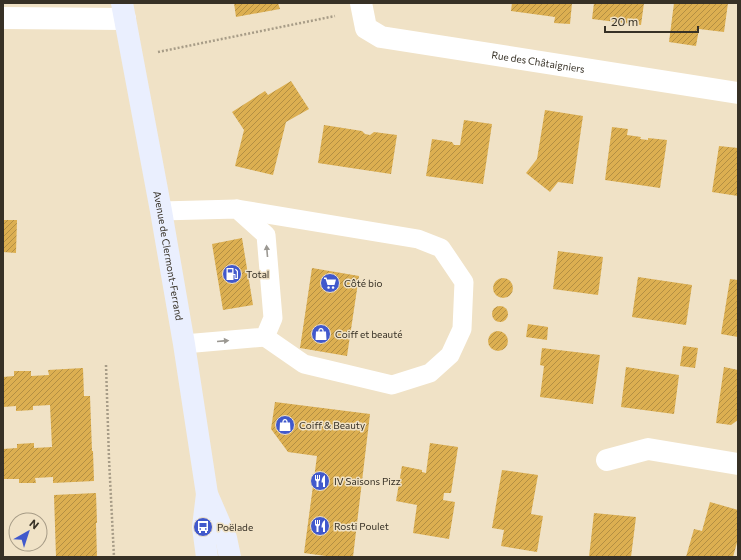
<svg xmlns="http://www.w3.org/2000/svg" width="741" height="560" font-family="Commissioner,sans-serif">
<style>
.building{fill:url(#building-hatch)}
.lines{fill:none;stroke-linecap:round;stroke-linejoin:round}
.path{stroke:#a79c87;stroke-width:2.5;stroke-dasharray:2 2;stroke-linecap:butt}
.lane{stroke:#fff;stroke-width:19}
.street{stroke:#fff;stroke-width:22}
.secondary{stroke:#eaeffe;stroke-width:22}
.oneway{fill:#9b9892}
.labels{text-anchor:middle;stroke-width:3;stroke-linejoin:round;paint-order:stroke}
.street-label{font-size:10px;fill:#373126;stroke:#f0e2c6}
.poi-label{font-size:10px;fill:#373126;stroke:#f0e2c6;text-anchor:start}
</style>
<defs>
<pattern id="building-hatch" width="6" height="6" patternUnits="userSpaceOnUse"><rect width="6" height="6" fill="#dcaf51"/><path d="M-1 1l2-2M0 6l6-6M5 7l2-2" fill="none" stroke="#b38f43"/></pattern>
</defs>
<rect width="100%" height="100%" fill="#f0e2c6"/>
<!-- building -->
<g class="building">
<polygon points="234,3 278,3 280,9 236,17"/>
<polygon points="512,3 572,3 570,24 554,23 555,17 511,11"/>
<polygon points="594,3 644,3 641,25 592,19"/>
<polygon points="674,3 728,3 724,32 699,29 696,46 669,42"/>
<polygon points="291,81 309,109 286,122 273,175 235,166 244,130 232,112 265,91 268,95"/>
<polygon points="545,110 583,116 573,184 558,182 550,192 526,173 537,159"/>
<polygon points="464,120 492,124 483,184 426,176 432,139 452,142 454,145 460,145"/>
<polygon points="324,125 362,131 365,134 370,135 374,132 397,135 391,174 318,163"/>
<polygon points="612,127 628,129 627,135 641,137 640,139 648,140 648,138 667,140 660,188 605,180"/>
<polygon points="719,146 738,148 738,196 712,192"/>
<polygon points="3,220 17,220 16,253 3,252"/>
<polygon points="242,238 253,305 223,310 212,244"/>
<polygon points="558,251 603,257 598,295 553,289"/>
<polygon points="312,268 359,276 347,356 300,348"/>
<polygon points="638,277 692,285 686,325 632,317"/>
<circle cx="503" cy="288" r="10"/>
<polygon points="730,279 738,280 738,337 721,334"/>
<circle cx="500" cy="314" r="8"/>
<polygon points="528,324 548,327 547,340 526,337"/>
<circle cx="498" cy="341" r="10"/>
<polygon points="683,346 698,348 695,368 680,366"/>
<polygon points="542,348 600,355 593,404 540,397 544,366 540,365"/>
<polygon points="626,367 679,375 674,414 621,407"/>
<polygon points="724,367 738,370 738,420 731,425 716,423"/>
<polygon points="83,368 84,396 90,396 92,451 93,451 94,481 53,483 53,477 35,478 36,483 19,483 19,479 3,479 3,449 17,448 17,444 34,443 34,448 52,447 50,405 33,406 33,410 16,411 16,406 3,407 3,377 14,376 14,371 31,371 31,376 49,375 48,370"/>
<polygon points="275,402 370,414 353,557 333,557 304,553 317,456 288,452 271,429"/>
<polygon points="430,443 458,447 451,493 444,493 443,500 455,502 449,539 413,533 417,505 396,501 402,466 422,470 422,472 426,473"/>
<polygon points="502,470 538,475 531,514 543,516 537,552 501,546 504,530 492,528"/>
<polygon points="96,493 97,523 96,523 97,557 56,557 54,495"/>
<polygon points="710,502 738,510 738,539 733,557 686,557 694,529 702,531"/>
<polygon points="594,513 636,517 631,557 589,557"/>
</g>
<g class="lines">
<!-- path -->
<g class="path">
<polyline points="158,52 335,16"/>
<polyline points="106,365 109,459 114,557"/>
</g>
<!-- lane -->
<g class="lane">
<polyline points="237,209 418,239 441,248 464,282 462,329 450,355 430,373 392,385 304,364 265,337"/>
<polyline points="161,211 237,209 266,235 273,318 265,337 184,344"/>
</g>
<!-- street -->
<g class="street">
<path id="s1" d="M361,3L366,28L381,37L738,93"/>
<polyline points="3,18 125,19"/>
<polyline points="607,460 648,449 738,464"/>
</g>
<!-- secondary -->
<g class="secondary">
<path id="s2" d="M122,3L161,211L184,344L207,494L226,538L230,557"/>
<polyline points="207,557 203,527 207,494"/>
</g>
</g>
<!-- one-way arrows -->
<defs><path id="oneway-solid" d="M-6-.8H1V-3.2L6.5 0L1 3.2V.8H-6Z"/></defs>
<g class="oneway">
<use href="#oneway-solid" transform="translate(267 251) rotate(-95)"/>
<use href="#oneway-solid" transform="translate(223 341) rotate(-5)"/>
</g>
<!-- icons -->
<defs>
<g id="fuel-disc" transform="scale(1)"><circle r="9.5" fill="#4159cc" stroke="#f0e2c6"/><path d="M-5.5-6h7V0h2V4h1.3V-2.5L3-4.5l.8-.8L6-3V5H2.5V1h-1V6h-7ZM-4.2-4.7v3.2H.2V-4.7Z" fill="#fff"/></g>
<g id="supermarket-disc" transform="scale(1)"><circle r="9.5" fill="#4159cc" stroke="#f0e2c6"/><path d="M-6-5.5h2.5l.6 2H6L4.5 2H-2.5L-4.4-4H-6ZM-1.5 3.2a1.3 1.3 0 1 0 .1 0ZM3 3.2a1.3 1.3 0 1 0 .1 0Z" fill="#fff"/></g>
<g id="shop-disc" transform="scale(1)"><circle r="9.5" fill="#4159cc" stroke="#f0e2c6"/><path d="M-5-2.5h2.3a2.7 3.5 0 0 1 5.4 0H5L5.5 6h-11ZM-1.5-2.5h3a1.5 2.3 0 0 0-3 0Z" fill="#fff"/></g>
<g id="restaurant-disc" transform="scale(1)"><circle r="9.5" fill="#4159cc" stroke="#f0e2c6"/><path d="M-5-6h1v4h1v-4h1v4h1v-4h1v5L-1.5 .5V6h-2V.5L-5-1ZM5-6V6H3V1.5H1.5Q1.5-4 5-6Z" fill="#fff"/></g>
<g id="bus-disc" transform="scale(1)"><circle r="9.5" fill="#4159cc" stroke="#f0e2c6"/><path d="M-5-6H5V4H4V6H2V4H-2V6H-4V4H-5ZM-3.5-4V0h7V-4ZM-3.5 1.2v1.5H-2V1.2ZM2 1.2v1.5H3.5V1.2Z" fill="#fff"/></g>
</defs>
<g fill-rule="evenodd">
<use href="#fuel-disc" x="232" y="274"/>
<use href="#supermarket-disc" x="330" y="283"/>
<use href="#shop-disc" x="321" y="334"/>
<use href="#shop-disc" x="285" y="425"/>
<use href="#restaurant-disc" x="320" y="481"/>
<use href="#restaurant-disc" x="320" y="526"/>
<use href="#bus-disc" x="203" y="527"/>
</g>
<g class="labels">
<!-- street labels -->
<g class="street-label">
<text dy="4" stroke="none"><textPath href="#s1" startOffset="202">Rue des Châtaigniers</textPath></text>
<text dy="4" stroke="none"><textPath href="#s2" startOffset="257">Avenue de Clermont-Ferrand</textPath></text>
</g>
<!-- poi labels -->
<g class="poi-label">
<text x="246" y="278">Total</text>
<text x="344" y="287">Côté bio</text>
<text x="335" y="338">Coiff et beauté</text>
<text x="299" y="429">Coiff &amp; Beauty</text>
<text x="334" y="485">IV Saisons Pizz</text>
<text x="334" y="530">Rosti Poulet</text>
<text x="217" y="531">Poëlade</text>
</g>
</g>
<!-- border -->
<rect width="741" height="560" fill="none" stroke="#373126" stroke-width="8"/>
<!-- north arrow -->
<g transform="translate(28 532) rotate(39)"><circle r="19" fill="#f0e2c6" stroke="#a69b86"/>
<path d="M0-3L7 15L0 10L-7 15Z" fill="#4159cc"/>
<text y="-6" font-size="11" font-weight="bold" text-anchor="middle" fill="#373126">N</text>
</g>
<!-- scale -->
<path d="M605 26v6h93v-6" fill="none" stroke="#373126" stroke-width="2"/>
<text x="611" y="26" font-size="12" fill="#373126" stroke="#f0e2c6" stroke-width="3" paint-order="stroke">20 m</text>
</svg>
